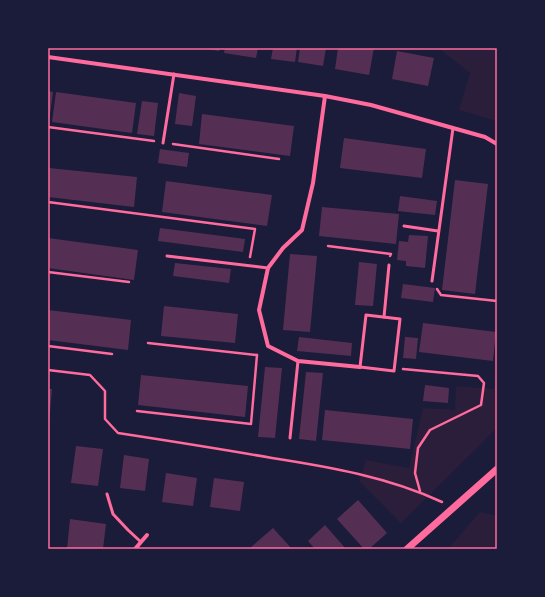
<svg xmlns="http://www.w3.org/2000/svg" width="545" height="597" font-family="'Golos Text',sans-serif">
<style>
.green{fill:#2a1e3b}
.building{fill:#542f53}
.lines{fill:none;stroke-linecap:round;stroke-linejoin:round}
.path{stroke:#ff6b9d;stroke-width:2.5}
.service{stroke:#ff6b9d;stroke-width:3}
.minor{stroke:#ff6b9d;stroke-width:4}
.tertiary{stroke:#ff6b9d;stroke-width:7}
.neatline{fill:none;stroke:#ff6b9d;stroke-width:1.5}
</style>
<rect width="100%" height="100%" fill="#1b1b3a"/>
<!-- green -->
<g class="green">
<polygon points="438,48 497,48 497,121 459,110 470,73"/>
<polygon points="497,371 497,427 482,443 401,523 359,481 366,460 409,468 423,408 455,410 456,386 494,389"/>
<polygon points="480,512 497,516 497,549 448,549"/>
</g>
<!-- building -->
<g class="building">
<polygon points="204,48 220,48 219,51"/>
<polygon points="225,48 258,48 256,58 224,53"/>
<polygon points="273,48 297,48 295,62 271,59"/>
<polygon points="300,48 326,48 323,66 298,62"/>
<polygon points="338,48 374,48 369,75 335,69"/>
<polygon points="397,51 434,58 428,86 392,79"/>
<polygon points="48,91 53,92 49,122 48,122"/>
<polygon points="56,92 136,103 132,133 52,122"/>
<polygon points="179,93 196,96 192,126 175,124"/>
<polygon points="142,101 158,103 154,136 137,134"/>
<polygon points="202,114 294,126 290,156 199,144"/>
<polygon points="344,138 426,149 422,178 340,168"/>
<polygon points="160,149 189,153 187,167 158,163"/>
<polygon points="49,168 137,177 134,207 48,197"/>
<polygon points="455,180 488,184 475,294 442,290"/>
<polygon points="166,181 272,195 267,226 162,212"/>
<polygon points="400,196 437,201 435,215 398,211"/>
<polygon points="322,207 399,214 396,244 319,236"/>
<polygon points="160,228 245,239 243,252 158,241"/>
<polygon points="409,235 428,236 425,268 406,266 406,261 397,260 399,241 408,242"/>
<polygon points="48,238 138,250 134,280 48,268"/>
<polygon points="290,254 317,256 310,332 283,330"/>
<polygon points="359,262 377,264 373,306 355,305"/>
<polygon points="175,263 231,269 229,283 173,276"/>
<polygon points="403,284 435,288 433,302 401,298"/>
<polygon points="164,306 238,314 235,343 161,336"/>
<polygon points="48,310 131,320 128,350 48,340"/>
<polygon points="423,323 496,332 493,361 419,352"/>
<polygon points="299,337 352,343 351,356 297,351"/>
<polygon points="405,337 418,338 416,359 403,358"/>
<polygon points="265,367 282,368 275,438 258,437"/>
<polygon points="306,372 323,373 316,441 299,439"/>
<polygon points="141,375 248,386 245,417 138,405"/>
<polygon points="425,385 449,388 448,403 423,401"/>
<polygon points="48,389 52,389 49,424 48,424"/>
<polygon points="325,410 413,419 410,449 322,440"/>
<polygon points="76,446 103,449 98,486 71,483"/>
<polygon points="124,455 149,459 145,491 120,488"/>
<polygon points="166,473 197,478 193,506 162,502"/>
<polygon points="214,478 244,482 240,511 210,507"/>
<polygon points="358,500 387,533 369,549 364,549 337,519"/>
<polygon points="70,519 106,524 103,549 67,549"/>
<polygon points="325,525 346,549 315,549 308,541"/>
<polygon points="273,528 292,549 253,549 251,547"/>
</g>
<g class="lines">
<!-- path -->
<g class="path">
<polyline points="48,127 154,141"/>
<polyline points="173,144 279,159"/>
<polyline points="48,202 255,229 250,257"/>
<polyline points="328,246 391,254 390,256"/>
<polyline points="48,272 129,282"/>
<polyline points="437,289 441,295 497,301 497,299"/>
<polyline points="148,343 257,355"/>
<polyline points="48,346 112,354"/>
<polyline points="403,369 478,376 484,383 481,405 430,430 418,448 415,473 420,491"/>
<path d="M48,370L90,375L105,391V419L118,433C170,441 221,449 272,458C330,467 388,477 442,502"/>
<polyline points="137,411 251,424 257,355"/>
</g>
<!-- service -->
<g class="service">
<polyline points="163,143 174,74"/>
<polyline points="404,226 438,231"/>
<polyline points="167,256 268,268"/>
<polyline points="432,281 453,128"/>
<polygon points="366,315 400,319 394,371 360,367"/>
<polyline points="384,317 389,265"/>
<polyline points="290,438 298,361"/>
<polyline points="107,494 113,514 128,530 141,542"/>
</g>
<!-- minor -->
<g class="minor">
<polyline points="48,57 325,96 371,105 485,137 497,144"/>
<polyline points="325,96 313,183 302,230 283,248 268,268 259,310 268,346 298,361 360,367"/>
<polyline points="135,549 147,535"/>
</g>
<!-- tertiary -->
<polyline class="tertiary" points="407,549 497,469"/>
</g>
<!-- border -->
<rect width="545" height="597" fill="none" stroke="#1b1b3a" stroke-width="98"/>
<rect x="49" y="49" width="447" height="499" class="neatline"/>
</svg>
